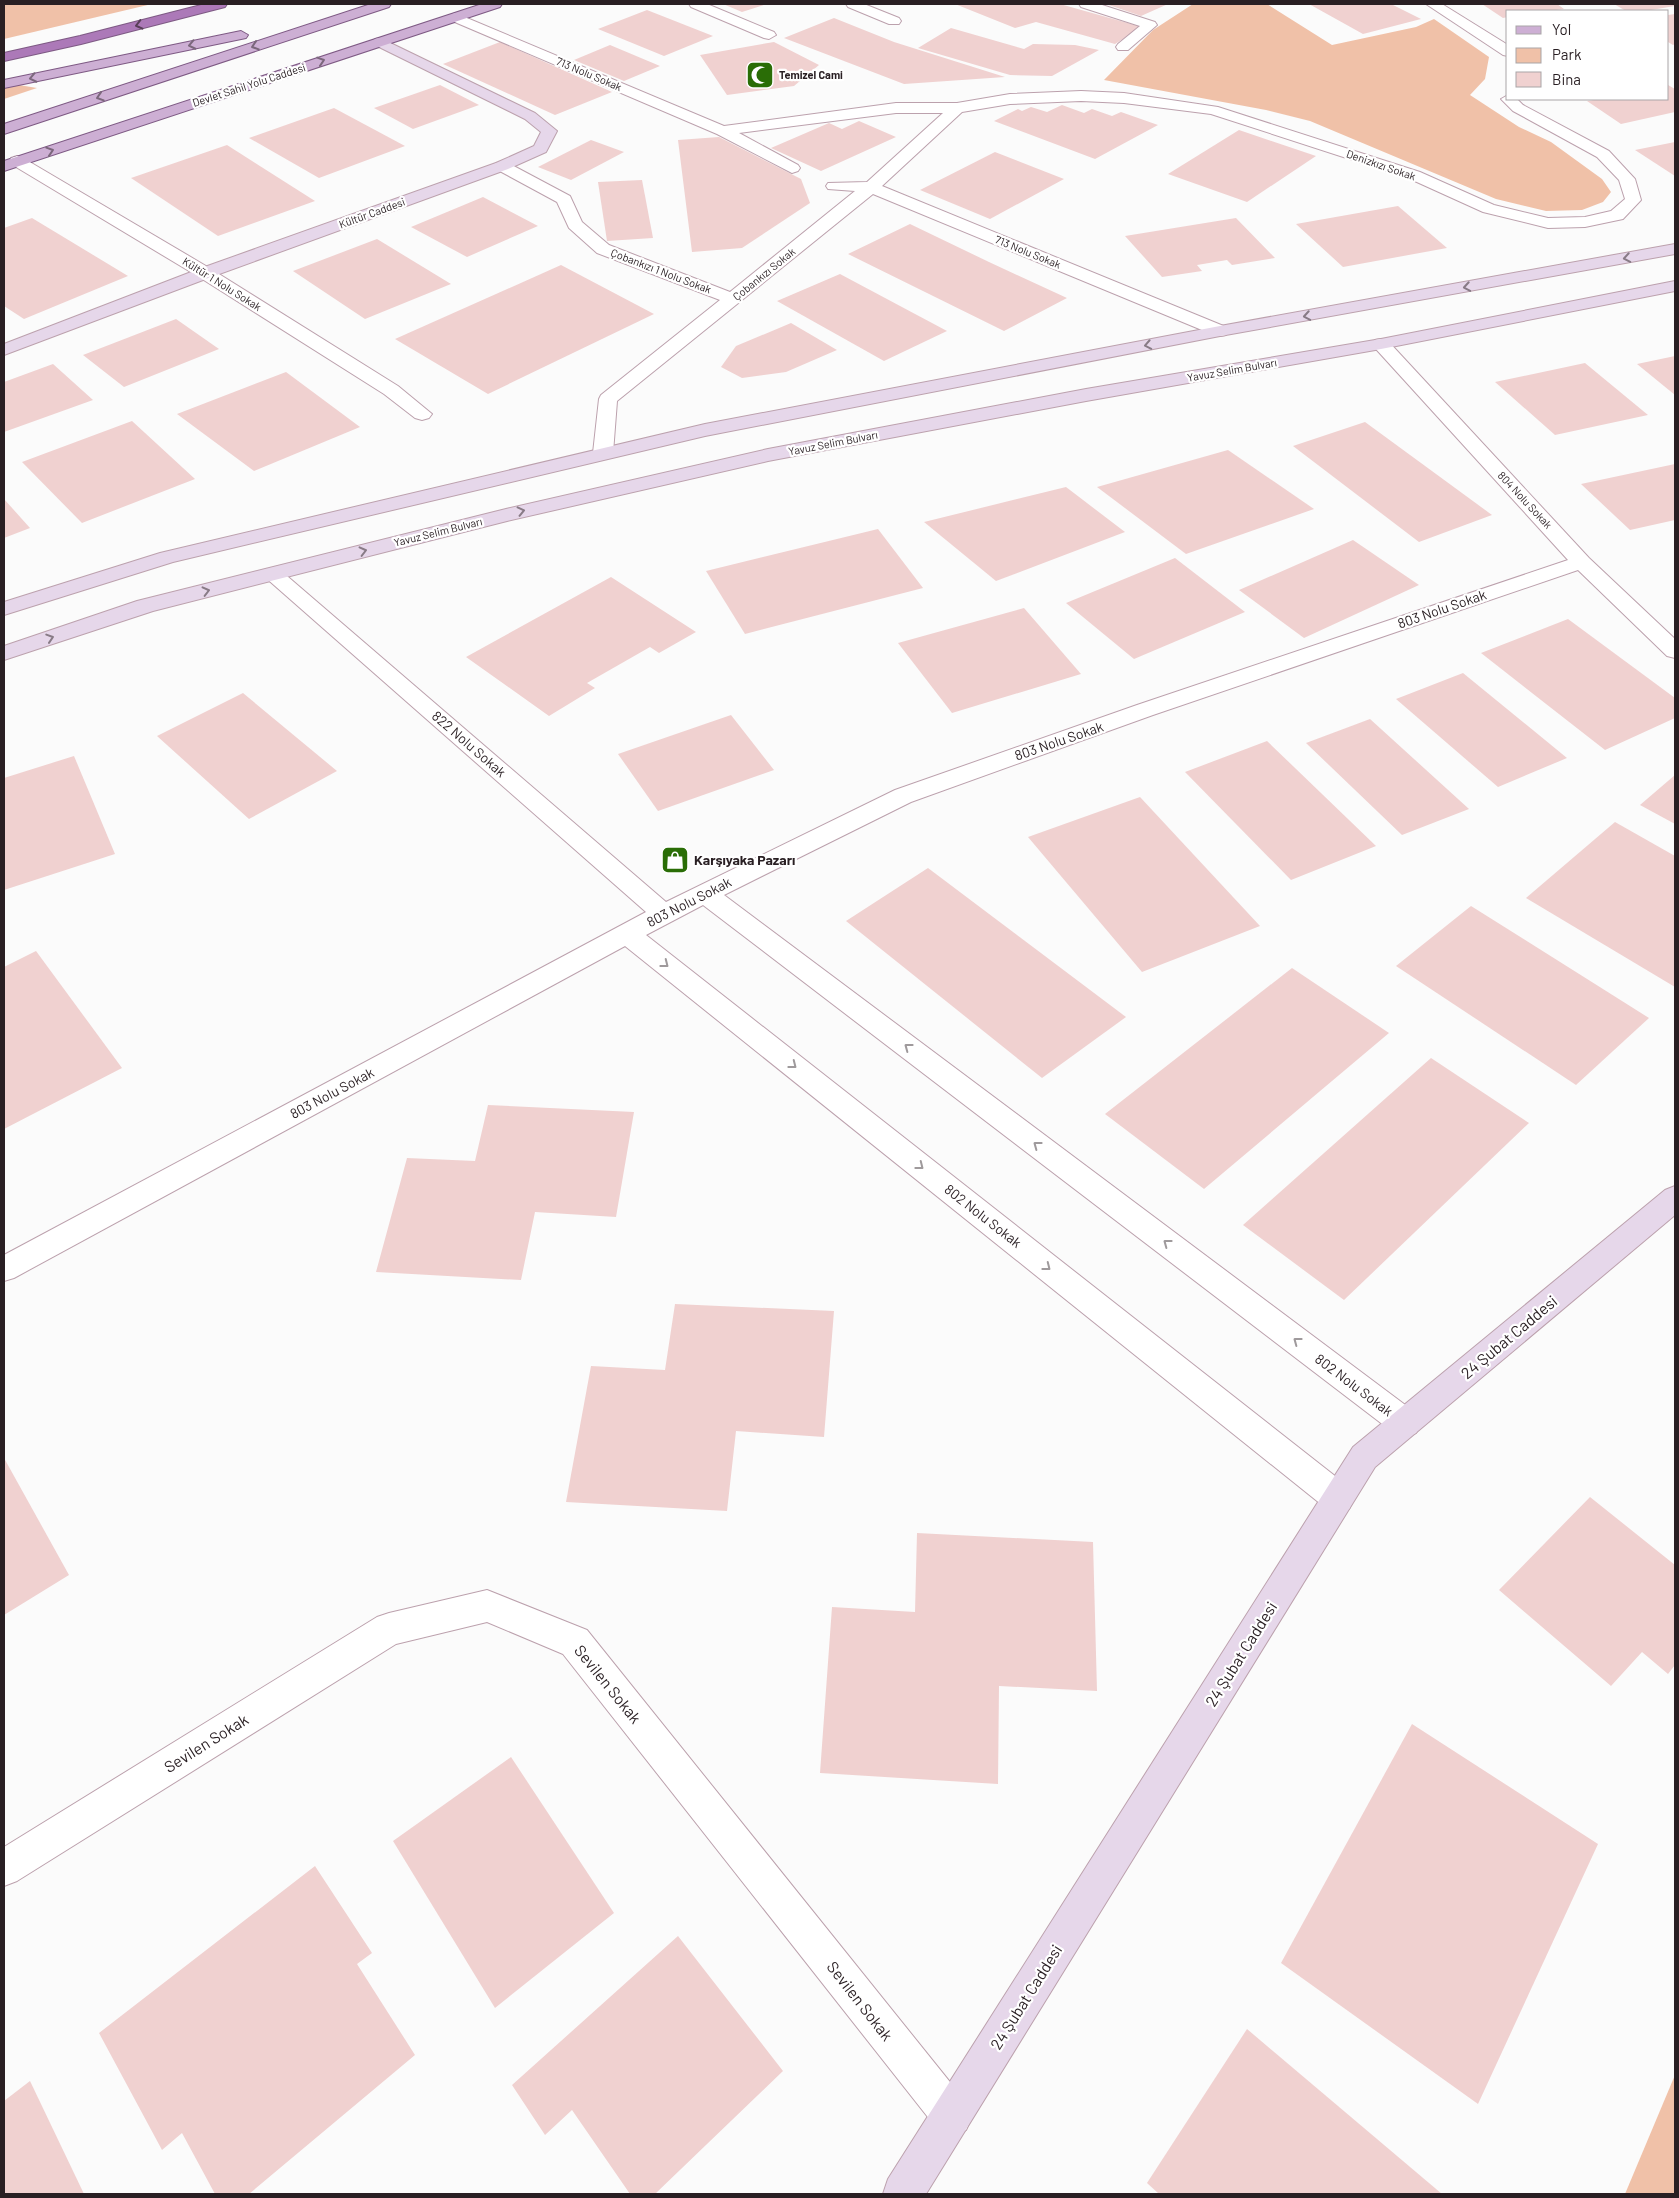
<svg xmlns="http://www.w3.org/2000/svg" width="1679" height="2198" font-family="Barlow,sans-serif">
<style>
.green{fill:#f0c1a8}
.building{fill:#f0d1d0}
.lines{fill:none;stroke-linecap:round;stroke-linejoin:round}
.street-casing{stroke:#bca1ad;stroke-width:2}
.secondary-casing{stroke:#bca1ad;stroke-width:2}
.primary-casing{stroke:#7e5a84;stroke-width:2}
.highway-casing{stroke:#7e5a84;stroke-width:2}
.street{fill:#fff;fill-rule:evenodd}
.secondary{fill:#e6d7ea;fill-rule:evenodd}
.primary{fill:#cdafd4;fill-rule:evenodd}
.highway{fill:#ac79b8;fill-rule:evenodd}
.oneway{stroke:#573e57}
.oneway2{stroke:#7b677c}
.oneway3{stroke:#887b86}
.oneway4{stroke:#9f9a9c}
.labels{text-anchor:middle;stroke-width:4.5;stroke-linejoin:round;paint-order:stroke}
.far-street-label{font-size:11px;fill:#291f23;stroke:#fff}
.far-poi-label{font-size:11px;font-weight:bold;fill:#291f23;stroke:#fff;text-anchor:start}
.street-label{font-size:14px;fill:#291f23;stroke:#fff}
.poi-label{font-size:14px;font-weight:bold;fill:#291f23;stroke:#fff;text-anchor:start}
.near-street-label{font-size:16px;fill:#291f23;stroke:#fff}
</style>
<rect width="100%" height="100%" fill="#fbfbfb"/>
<!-- green -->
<g class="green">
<polygon points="4,4 152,4 4,39"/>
<polygon points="1193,4 1267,4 1332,45 1416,27 1434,19 1489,57 1485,79 1470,95 1519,127 1551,142 1602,179 1611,192 1603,202 1582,210 1546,211 1496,199 1310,121 1266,110 1104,80 1153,30"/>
<polygon points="7,83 37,88 4,99 4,84"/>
<polygon points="1675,2075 1675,2194 1625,2194"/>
</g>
<!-- building -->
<g class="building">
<polygon points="723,4 767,4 742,12"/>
<polygon points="955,4 1060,4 1142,27 1115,44 1036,22 1015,28"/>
<polygon points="1106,4 1168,4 1141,16"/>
<polygon points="1309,4 1391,4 1421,19 1363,34"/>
<polygon points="1482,4 1557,4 1564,9 1548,11 1508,11 1508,17 1503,18"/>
<polygon points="1614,4 1675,4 1675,6 1645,11 1626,11"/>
<polygon points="647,10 713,36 664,56 598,29"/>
<polygon points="1675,14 1675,44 1673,45 1668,42 1668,15"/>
<polygon points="834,18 894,42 1005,77 904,84 784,38"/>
<polygon points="951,28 1024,49 1033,44 1075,45 1099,50 1052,76 1010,75 918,48"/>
<polygon points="500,42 583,79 612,92 555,115 443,64"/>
<polygon points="774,42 819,65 794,86 727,95 700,55"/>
<polygon points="610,45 660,66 624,81 574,60"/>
<polygon points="440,85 479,105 413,129 374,108"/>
<polygon points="1668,85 1675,89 1675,112 1621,124 1587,101 1601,99 1668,99"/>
<polygon points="1062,105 1084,113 1092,109 1112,116 1121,112 1158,125 1095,159 994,121 1018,109 1022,111 1031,107 1047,112"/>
<polygon points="334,108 405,146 319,178 249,138"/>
<polygon points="859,121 896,137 821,171 771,148 829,123 842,129"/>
<polygon points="1239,130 1316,156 1247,202 1168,174"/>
<polygon points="719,137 801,179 810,203 742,248 692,252 678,140"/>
<polygon points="591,140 624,152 571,180 538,167"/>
<polygon points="1675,142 1675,176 1635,150"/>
<polygon points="227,145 315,201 218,236 131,178"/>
<polygon points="995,152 1064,179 990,219 920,190"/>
<polygon points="642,180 653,238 607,241 598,182"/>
<polygon points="483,197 538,226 467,257 411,227"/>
<polygon points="1398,206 1447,248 1343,267 1296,224"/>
<polygon points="32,218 128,276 24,319 4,306 4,228"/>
<polygon points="1236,218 1275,258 1232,265 1227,260 1197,265 1202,271 1162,277 1125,236"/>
<polygon points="910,224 989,262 1067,298 1004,331 848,254"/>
<polygon points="377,239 451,284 365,319 293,271"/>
<polygon points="561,265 654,314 488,394 395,339"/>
<polygon points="840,274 947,331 884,361 777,301"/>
<polygon points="176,319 219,349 124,387 83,355"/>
<polygon points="791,323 837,350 786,372 742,378 721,367 736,346"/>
<polygon points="1675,356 1675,395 1637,364"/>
<polygon points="1585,363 1648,415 1555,435 1495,382"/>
<polygon points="53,364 93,400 4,432 4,382"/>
<polygon points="286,372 360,427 254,471 177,414"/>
<polygon points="132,421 195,479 82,523 22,462"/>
<polygon points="1365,422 1492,515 1419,542 1293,446"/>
<polygon points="1228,450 1314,509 1186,554 1097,487"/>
<polygon points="1675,464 1675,520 1630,530 1581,484"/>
<polygon points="1066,487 1125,532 996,581 924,522"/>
<polygon points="4,499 30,528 4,538"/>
<polygon points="878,529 923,588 745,634 706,571"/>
<polygon points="1353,540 1419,585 1304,638 1239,590"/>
<polygon points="1175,558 1245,612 1134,659 1066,603"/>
<polygon points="611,577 696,632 659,653 650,647 587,683 595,688 549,716 466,657"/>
<polygon points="1024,608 1081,674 952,713 898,643"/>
<polygon points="1568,619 1675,698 1675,718 1605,750 1481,653"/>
<polygon points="1463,673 1567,758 1498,787 1396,699"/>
<polygon points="243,693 337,771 249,819 157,736"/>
<polygon points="731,715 774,770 658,811 618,754"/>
<polygon points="1370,719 1469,809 1402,835 1306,743"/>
<polygon points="1267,741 1376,846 1291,880 1185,772"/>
<polygon points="74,756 115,854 4,890 4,778"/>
<polygon points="1675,775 1675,824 1640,805"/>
<polygon points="1140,797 1260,926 1142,972 1028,837"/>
<polygon points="1615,822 1675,856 1675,987 1526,898"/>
<polygon points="928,868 1126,1017 1042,1078 846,921"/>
<polygon points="1471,906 1649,1018 1576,1085 1396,966"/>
<polygon points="36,951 122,1068 4,1129 4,967"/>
<polygon points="1292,968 1389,1033 1204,1189 1105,1114"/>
<polygon points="1431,1058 1529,1123 1344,1300 1243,1225"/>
<polygon points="488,1105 634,1112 616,1217 535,1212 521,1280 376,1272 407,1158 475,1161"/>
<polygon points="675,1304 834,1311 824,1437 736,1431 727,1511 566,1502 591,1366 665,1370"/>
<polygon points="4,1458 69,1575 4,1615"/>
<polygon points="1590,1497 1675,1565 1675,1665 1668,1674 1642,1652 1611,1686 1499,1590"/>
<polygon points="917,1533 1093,1542 1097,1691 999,1686 998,1784 820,1773 832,1607 915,1612"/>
<polygon points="1412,1724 1598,1844 1478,2104 1281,1963"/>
<polygon points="511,1757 614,1913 495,2008 393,1841"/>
<polygon points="315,1866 372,1953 357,1964 415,2055 249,2194 215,2194 182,2133 162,2150 99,2033"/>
<polygon points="678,1936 783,2071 655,2194 630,2194 572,2110 545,2135 512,2085"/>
<polygon points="1247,2029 1442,2194 1159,2194 1147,2183"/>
<polygon points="30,2081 84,2194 4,2194 4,2101"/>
</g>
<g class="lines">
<!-- street casing -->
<g class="street-casing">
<g id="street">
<polygon points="689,4 707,4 774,32 776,35 769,39 764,38 691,7"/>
<polygon points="846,4 864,4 899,18 901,21 899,24 889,24 848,7"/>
<polygon points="1079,4 1099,4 1155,22 1157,25 1128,50 1118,50 1116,47 1118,44 1140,26 1081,7"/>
<polygon points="1426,4 1442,4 1508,45 1508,56 1503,55"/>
<polygon points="455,13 724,126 896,103 957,103 1010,94 1081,91 1124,93 1218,107 1420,172 1494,205 1548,218 1585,217 1611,211 1625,199 1619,180 1597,157 1513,111 1501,99 1508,95 1508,99 1517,99 1523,105 1609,151 1635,179 1641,200 1623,219 1585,227 1548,228 1483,212 1408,178 1211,114 1124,103 1081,101 1010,104 962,112 882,186 1226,327 1229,331 1226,335 1220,336 1214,335 873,194 617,401 613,453 610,457 603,459 596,457 593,453 599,399 601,395 720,300 597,253 569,228 557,202 496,169 494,166 496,163 508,163 570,196 582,222 609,245 730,292 855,191 828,189 826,186 828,183 867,182 943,113 896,113 739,133 798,165 800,168 798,171 792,173 717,134 450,20 448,17"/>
<polygon points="17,156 23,158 211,269 398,386 432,414 429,418 422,420 415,418 384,394 199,277 11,164 9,161 11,158"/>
<polygon points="1381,339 1387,340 1589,558 1675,639 1675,658 1667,656 1578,570 1153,715 911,802 724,895 1416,1413 1421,1423 1416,1433 1405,1437 1394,1433 703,905 646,935 1349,1487 1354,1498 1349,1509 1338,1513 1327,1509 625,946 14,1278 4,1281 4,1255 646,912 266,578 263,574 266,570 273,568 280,570 666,902 895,790 1137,705 1568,560 1375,348 1372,344 1375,340"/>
<polygon points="487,1590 587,1630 966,2102 972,2116 966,2130 952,2136 938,2130 563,1654 487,1622 396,1644 17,1881 4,1886 4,1847 377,1617 389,1613"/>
</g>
</g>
<!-- secondary casing -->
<g class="secondary-casing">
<g id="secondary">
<polygon points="380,38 535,113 557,131 546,152 508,169 211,277 4,355 4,344 199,269 496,163 534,146 541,132 525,119 375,45 373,42 375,39"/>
<polygon points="1675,244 1675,254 1220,336 705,436 173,562 4,615 4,602 160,553 705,424 1220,326"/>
<polygon points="1675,281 1675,291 1381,349 1086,401 768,461 507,521 153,611 4,660 4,646 137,601 506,509 768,449 1086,389 1381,339"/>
<polygon points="1675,1186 1675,1215 1375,1467 926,2194 883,2194 888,2179 1353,1447 1665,1190"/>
</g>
</g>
<!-- primary casing -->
<g class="primary-casing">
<g id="primary">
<polygon points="371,4 391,4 389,7 4,134 4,124"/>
<polygon points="482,4 502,4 500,7 4,171 4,161"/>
<polygon points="241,31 248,35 246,38 4,88 4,80"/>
</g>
</g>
<!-- highway casing -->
<g class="highway-casing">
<polygon id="highway" points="205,4 227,4 225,7 81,44 4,61 4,53 80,36"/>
</g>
<!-- street -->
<use href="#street" class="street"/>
<!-- secondary -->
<use href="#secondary" class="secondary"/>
<!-- primary -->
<use href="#primary" class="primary"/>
<!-- highway -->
<use href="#highway" class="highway"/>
</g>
<!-- one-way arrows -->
<defs><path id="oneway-chevron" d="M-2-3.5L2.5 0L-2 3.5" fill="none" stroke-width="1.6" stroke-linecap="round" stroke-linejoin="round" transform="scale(1.25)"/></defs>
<use class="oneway" href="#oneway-chevron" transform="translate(139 25) rotate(166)"/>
<g class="oneway2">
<use href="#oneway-chevron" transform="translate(192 45) rotate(168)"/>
<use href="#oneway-chevron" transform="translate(255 46) rotate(162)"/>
<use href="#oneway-chevron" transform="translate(321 61) rotate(-18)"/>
<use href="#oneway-chevron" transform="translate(33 78) rotate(168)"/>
<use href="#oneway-chevron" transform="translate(100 97) rotate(162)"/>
<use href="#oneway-chevron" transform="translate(50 151) rotate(-18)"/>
</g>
<g class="oneway3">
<use href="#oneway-chevron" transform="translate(1627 258) rotate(170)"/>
<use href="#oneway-chevron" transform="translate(1467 287) rotate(170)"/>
<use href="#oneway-chevron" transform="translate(1307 316) rotate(170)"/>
<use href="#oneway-chevron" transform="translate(1148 345) rotate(169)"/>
<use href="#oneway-chevron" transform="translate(521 511) rotate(-13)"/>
<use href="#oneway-chevron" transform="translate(363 551) rotate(-14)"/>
<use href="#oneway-chevron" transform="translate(206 591) rotate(-14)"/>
<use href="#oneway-chevron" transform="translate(50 638) rotate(-18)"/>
</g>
<g class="oneway4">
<use href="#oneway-chevron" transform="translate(665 964) rotate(38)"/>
<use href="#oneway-chevron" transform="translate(908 1047) rotate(-143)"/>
<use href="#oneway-chevron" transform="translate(793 1065) rotate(38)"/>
<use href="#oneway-chevron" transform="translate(1037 1145) rotate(-143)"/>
<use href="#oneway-chevron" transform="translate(920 1166) rotate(38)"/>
<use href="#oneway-chevron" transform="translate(1167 1243) rotate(-143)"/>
<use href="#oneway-chevron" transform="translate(1047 1267) rotate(38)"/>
<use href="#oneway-chevron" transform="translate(1297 1341) rotate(-143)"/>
</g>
<!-- icons -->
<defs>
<g id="mosque-square" transform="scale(1.4375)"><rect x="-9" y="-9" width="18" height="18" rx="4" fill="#2a6d06" stroke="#fff"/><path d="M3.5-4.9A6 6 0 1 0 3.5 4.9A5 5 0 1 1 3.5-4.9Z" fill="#fff"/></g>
<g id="shop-square" transform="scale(1.4375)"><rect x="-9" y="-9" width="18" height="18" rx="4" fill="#2a6d06" stroke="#fff"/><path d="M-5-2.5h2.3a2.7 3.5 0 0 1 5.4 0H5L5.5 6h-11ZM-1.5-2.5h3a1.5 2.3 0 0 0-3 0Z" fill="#fff"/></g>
</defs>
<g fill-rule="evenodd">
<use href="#mosque-square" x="760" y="75"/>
<use href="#shop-square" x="675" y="860"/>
</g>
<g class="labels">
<!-- far-street labels -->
<g class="far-street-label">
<text transform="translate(589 74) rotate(23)" y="4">713 Nolu Sokak</text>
<text transform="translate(249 85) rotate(-18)" y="4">Devlet Sahil Yolu Caddesi</text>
<text transform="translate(1381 165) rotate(19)" y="4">Denizkızı Sokak</text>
<text transform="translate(372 213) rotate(-20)" y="4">Kültür Caddesi</text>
<text transform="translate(1028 252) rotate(22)" y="4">713 Nolu Sokak</text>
<text transform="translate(661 271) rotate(21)" y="4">Çobankızı 1 Nolu Sokak</text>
<text transform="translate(764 274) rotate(-39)" y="4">Çobankızı Sokak</text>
<text transform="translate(222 284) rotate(32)" y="4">Kültür 1 Nolu Sokak</text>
<text transform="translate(1232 370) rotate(-10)" y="4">Yavuz Selim Bulvarı</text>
<text transform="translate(833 443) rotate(-11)" y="4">Yavuz Selim Bulvarı</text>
<text transform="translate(1525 500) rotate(47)" y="4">804 Nolu Sokak</text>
<text transform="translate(438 532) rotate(-14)" y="4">Yavuz Selim Bulvarı</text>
</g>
<!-- far-poi labels -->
<g class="far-poi-label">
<text x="779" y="79">Temizel Cami</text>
</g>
<!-- street labels -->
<g class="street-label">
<text transform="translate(1442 609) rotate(-19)" y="5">803 Nolu Sokak</text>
<text transform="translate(1059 741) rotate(-19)" y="5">803 Nolu Sokak</text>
<text transform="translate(469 744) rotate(41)" y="5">822 Nolu Sokak</text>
<text transform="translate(689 902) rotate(-27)" y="5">803 Nolu Sokak</text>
<text transform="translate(332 1093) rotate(-28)" y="5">803 Nolu Sokak</text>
<text transform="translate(983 1216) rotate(38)" y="5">802 Nolu Sokak</text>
<text transform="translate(1354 1385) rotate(37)" y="5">802 Nolu Sokak</text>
</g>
<!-- poi labels -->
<g class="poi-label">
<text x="694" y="865">Karşıyaka Pazarı</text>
</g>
<!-- near-street labels -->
<g class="near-street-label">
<text transform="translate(1509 1337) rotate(-40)" y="6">24 Şubat Caddesi</text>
<text transform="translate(1241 1654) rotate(-58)" y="6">24 Şubat Caddesi</text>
<text transform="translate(608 1684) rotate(51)" y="6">Sevilen Sokak</text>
<text transform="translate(206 1743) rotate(-32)" y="6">Sevilen Sokak</text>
<text transform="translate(1026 1997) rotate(-58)" y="6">24 Şubat Caddesi</text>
<text transform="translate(860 2001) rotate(52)" y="6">Sevilen Sokak</text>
</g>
</g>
<!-- border -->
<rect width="1679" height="2198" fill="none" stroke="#291f23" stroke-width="10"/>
<!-- legend -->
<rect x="1506" y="10" width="162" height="90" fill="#ffffff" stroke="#a9a5a7"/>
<rect x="1516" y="26" width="25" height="8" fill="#cdafd4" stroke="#a9a5a7"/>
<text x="1552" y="35" font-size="15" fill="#291f23">Yol</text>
<rect x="1516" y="48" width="25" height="15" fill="#f0c1a8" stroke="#a9a5a7"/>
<text x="1552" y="60" font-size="15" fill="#291f23">Park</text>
<rect x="1516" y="72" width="25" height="15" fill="#f0d1d0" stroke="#a9a5a7"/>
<text x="1552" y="85" font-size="15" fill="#291f23">Bina</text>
</svg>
